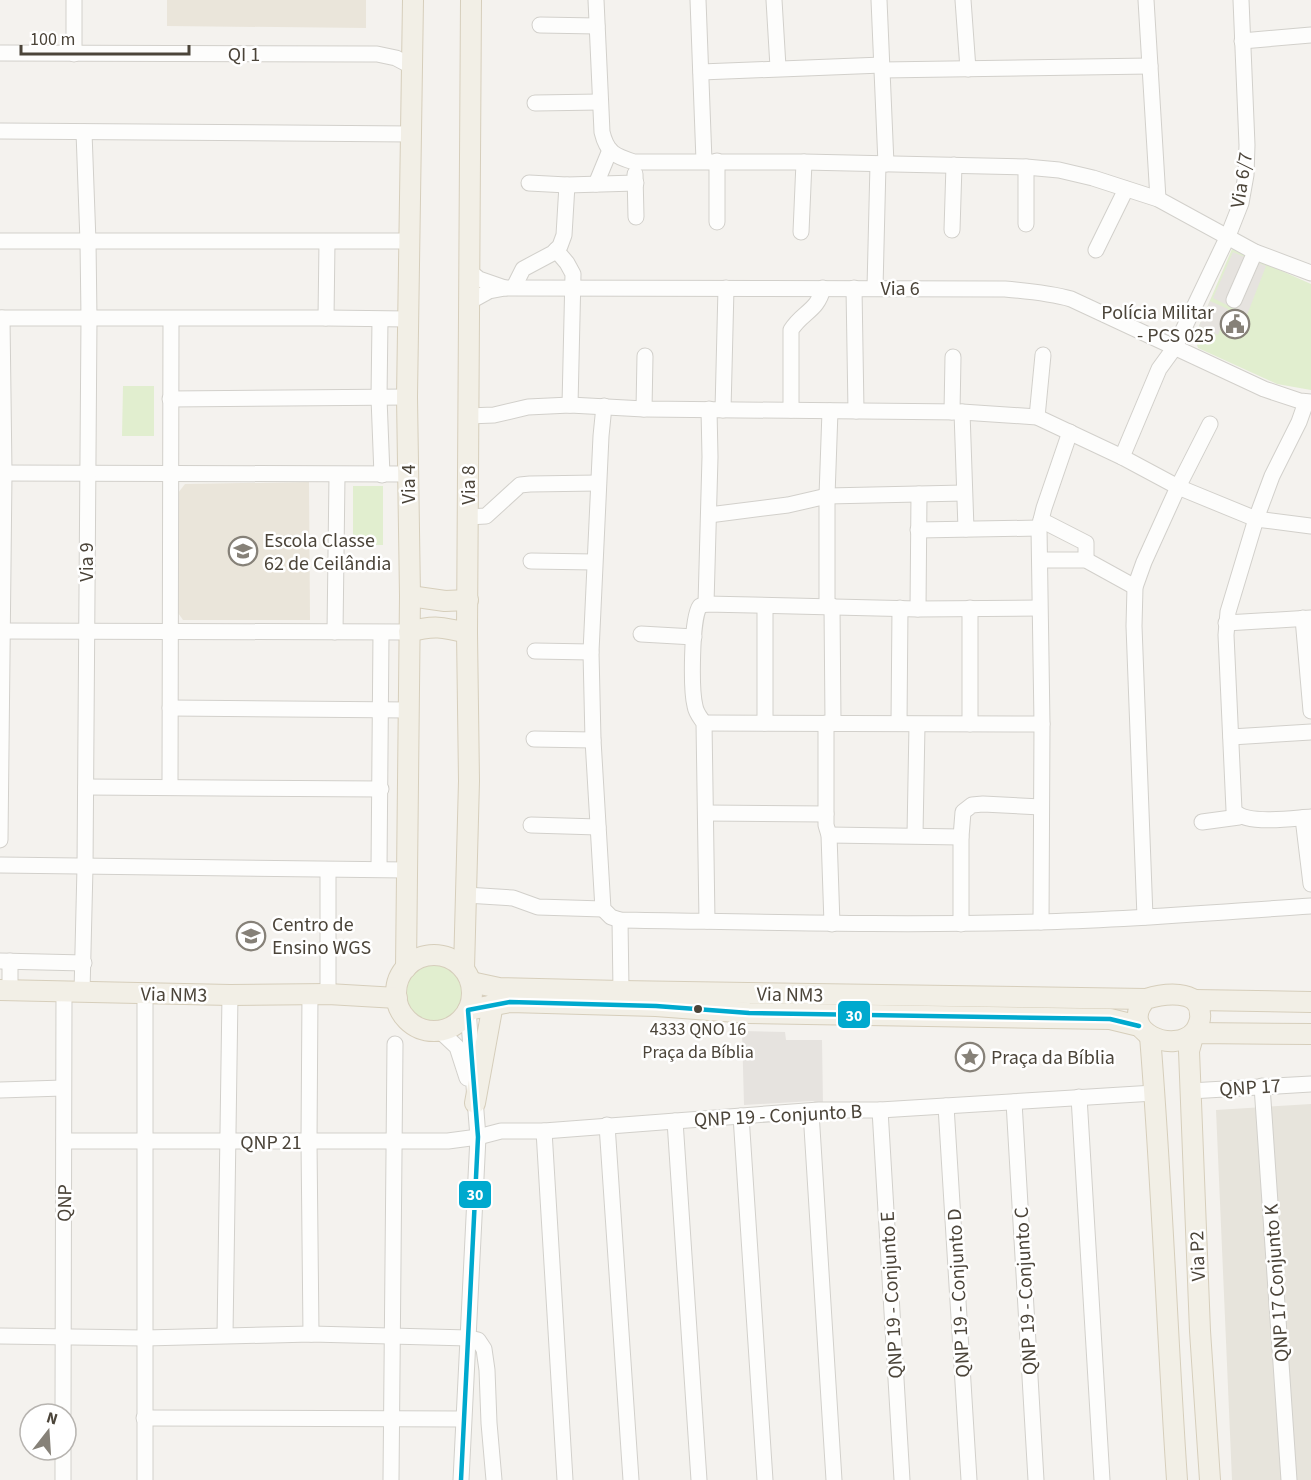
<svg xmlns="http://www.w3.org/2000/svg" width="1311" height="1480" font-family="'Source Sans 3',sans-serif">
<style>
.residential{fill:#e7e4dc}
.education{fill:#eae5da}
.green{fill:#e1eecf}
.parking{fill:#e6e3df}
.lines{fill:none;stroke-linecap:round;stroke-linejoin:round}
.minor-casing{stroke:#d2d0cb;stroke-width:17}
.major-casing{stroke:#d6cebb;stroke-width:22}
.minor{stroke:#fdfdfc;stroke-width:15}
.major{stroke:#f2efe6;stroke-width:20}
.bus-1-casing{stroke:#fff;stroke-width:9}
.bus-1{stroke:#00a9ce;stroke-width:4.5}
.bus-dot{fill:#4b4439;stroke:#fff;stroke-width:2}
.labels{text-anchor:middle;stroke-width:5;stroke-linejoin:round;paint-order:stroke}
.bus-label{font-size:18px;fill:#4b4439;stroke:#fff}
.street-label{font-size:20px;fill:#4b4439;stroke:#fff}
.poi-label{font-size:20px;fill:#4b4439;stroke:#fff;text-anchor:start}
.line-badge{stroke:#fff;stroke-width:2}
.badge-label{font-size:16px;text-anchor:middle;font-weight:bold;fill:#fff}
</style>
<rect width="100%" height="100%" fill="#f4f2ee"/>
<!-- residential -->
<polygon class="residential" points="1311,1104 1311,1480 1232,1480 1216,1110"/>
<!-- education -->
<g class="education">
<polygon points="167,0 366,0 366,28 167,26"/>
<polygon points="309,482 310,620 183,620 176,610 178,493 185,484"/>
</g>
<!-- green -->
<g class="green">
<polygon points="1232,249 1311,284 1311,390 1277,384 1198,348 1196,342 1196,333"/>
<polygon points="123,386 154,386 154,436 122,436"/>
<rect x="353" y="486" width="30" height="59"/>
<circle cx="435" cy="994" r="29"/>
</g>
<!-- parking -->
<g class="parking">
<polygon points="1233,252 1266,266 1247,315 1213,298"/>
<polygon points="1210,301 1228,309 1218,335 1199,326"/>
<polygon points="742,1031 785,1032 786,1040 822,1040 823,1106 813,1101 744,1105"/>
</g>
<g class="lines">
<!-- minor casing -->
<g class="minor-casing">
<g id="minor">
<polyline points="74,0 74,54"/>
<path d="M596,0L602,132C607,153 615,156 634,162H804L1026,167L1059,170L1093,178L1158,199L1255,252L1311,273"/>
<polyline points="698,0 704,161"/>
<polyline points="774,0 778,67"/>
<polyline points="879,0 886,164"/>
<polyline points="963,0 968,69"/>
<polyline points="1146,0 1158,199"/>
<polyline points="540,25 597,26"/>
<polyline points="1242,41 1311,35"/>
<polyline points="0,53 377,54 396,58 413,67"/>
<polyline points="882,70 1150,66"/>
<polyline points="701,72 882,65"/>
<polyline points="535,103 600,102"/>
<polyline points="0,131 411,134"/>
<polyline points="717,161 717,222"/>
<polyline points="1026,167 1026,224"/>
<polyline points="635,174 636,217"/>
<polyline points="529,183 567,185 636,183"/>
<polyline points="596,184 610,150"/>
<polyline points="952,230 954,165"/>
<polyline points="801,232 804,162"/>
<polyline points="0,241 410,241"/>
<polyline points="556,250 567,263 573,274 570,405"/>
<polyline points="1096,250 1126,189"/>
<polyline points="469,271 479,279 505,288"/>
<polyline points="514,287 523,269 553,253 560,246 564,235 567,185"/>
<polyline points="854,288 856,411"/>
<polyline points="875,288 878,164"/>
<polyline points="1234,300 1255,252"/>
<path d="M469,302L489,291L505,288L1005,289C1028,291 1050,293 1071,299L1264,389L1300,401L1311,402"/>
<polyline points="0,318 326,318 408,319"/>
<polyline points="326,318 327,242"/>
<polyline points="380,320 379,398 382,475"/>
<polyline points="170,399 407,397"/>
<path d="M1306,402L1299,422L1272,476L1256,519L1228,612L1226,635L1234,810C1244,826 1293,818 1311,817"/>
<path d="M604,406L601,436L591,652L593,740L603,909L611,917L620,920C760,922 899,926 1039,922C1129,920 1220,912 1311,906"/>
<polyline points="644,409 645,356"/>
<polyline points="723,410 726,288"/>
<path d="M791,410V330C802,312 818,311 823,288"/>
<polyline points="952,412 953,357"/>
<polyline points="962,412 966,529"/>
<polyline points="468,416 494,415 528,407 570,405 644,409 962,412 1037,417 1122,457 1178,487 1256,519 1311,526"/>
<polyline points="1037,417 1043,355"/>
<polyline points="1122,457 1159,369 1175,347 1228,236 1241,203 1246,175 1247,145 1241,0"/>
<polyline points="0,473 408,474"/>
<polyline points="709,515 788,505 827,496 964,493"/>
<polyline points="468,517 486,516 520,485 530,484 598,483"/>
<polyline points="1041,520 1086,543 1086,560"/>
<polyline points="918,530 1039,528"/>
<polyline points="1040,560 1086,560 1135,587"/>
<polyline points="531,561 594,562"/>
<polyline points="706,604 710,457 709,409"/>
<polyline points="765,606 765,723"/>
<polyline points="827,606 827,496 830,411"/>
<polyline points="832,606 833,722"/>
<polyline points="918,609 919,494"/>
<polyline points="1303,618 1311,711"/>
<polyline points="1226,623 1311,618"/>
<polyline points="0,631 409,632"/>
<polyline points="335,632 337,476"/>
<polyline points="641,634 694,637"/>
<polyline points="535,651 591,652"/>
<polyline points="170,708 408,710"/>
<polyline points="704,723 1042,724"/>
<polyline points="826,723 826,825 829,835 832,924"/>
<polyline points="899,723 900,608"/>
<polyline points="970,724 970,608"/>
<polyline points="1231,737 1311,732"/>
<polyline points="534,739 593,740"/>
<polyline points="86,787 381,789"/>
<polyline points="170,787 171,319"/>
<polyline points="706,813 826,814"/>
<polyline points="1303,818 1311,884"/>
<polyline points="1202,822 1239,817"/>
<polyline points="531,825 598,827"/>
<polyline points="829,835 961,837"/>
<polyline points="915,835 917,725"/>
<polyline points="0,840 4,473 2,318"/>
<polyline points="0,865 406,870"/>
<polyline points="379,869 381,633"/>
<polyline points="328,870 328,994"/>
<polyline points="466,895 513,898 538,907 603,909"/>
<polyline points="1145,917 1134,626 1135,587 1144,562 1178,487 1210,424"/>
<polyline points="620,920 621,991"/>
<path d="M707,921L704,723C700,717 696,713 695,706C691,690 691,618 700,606L706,604L918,609L1039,608"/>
<polyline points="1041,922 1042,724 1039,528 1044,508 1070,432"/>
<polyline points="961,924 961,837 963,812 972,805 983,804 1041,807"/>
<polyline points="0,961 84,963"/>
<polyline points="10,990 10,961"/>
<polyline points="82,992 85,867 89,318 88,242 84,132"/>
<polyline points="310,994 309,1142 311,1334"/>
<polyline points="439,1030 457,1047 467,1078"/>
<polyline points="1262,1086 1289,1480"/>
<polyline points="0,1090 63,1088"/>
<polyline points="1190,1091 1311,1084"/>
<polyline points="1079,1097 1102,1480"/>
<polyline points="1014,1102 1036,1480"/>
<polyline points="946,1106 969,1480"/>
<polyline points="880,1110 902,1480"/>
<polyline points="811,1112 834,1480"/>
<polyline points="741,1116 765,1480"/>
<polyline points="675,1121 699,1480"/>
<polyline points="607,1125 631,1480"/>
<polyline points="544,1131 565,1480"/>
<polyline points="64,1141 448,1141 478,1137 501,1131 544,1131 819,1110 880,1110 1154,1093"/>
<polyline points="225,1335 230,995"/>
<polyline points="0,1336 145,1338 311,1334 469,1338 478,1340 484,1349 487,1370 489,1423 494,1480"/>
<polyline points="63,1414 64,991"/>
<polyline points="144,1418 463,1419"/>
<polyline points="63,1450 63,1480"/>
<polyline points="145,1480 145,994"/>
<polyline points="391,1480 395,1044"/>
<polyline points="461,1480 478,1137 468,1010"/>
</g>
</g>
<!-- major casing -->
<g class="major-casing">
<g id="major">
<polyline points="410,596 445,601 468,600"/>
<path d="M409,632C433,625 443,627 467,633"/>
<circle cx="434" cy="993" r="38"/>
<polyline points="406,968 410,596 407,397 413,0"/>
<polyline points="464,969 469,781 467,633 471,0"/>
<path d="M471,982L499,988L621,991L1146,999C1162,994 1200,988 1200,1014C1201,1019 1198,1027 1195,1031C1175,1056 1116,1031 1146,999"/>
<polyline points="0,990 230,995 328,994 397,998"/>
<polyline points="1195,1000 1311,1002"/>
<polyline points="468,1010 510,1002 656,1006 749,1013 1110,1019 1139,1026"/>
<path d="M1150,1036C1162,1184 1167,1332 1177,1480"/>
<polyline points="475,1103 493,1004"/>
<polyline points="1210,1480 1200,1331 1189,1051 1194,1033 1311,1034"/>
</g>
</g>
<!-- minor -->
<use href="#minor" class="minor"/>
<!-- major -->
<use href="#major" class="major"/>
<!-- bus-1 casing -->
<g class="bus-1-casing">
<polyline id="bus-1" points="461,1480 478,1137 468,1010 510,1002 656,1006 749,1013 1110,1019 1139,1026"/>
</g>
<!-- bus-1 -->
<use href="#bus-1" class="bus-1"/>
</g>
<!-- icons -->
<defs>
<g id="civic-ring" transform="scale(1.5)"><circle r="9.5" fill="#fff" stroke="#868178" stroke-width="1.5"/><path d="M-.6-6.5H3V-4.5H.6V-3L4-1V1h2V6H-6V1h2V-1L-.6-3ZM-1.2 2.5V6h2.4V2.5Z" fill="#868178"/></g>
<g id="school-ring" transform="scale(1.5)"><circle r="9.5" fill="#fff" stroke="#868178" stroke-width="1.5"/><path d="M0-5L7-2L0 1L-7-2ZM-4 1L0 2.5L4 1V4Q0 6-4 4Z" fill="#868178"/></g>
<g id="sight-ring" transform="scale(1.5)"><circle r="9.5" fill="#fff" stroke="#868178" stroke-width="1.5"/><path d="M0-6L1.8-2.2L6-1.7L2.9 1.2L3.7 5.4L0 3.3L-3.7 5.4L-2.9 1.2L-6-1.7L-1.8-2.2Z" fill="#868178"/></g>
</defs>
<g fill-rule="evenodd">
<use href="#civic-ring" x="1235" y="324"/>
<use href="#school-ring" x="243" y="551"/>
<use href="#school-ring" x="251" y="936"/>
<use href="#sight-ring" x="970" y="1057"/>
</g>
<!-- markers -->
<circle class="bus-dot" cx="698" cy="1009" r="5"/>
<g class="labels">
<!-- bus labels -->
<g class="bus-label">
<text x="698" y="1035">4333 QNO 16<tspan x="698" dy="23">Praça da Bíblia</tspan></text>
</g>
<!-- street labels -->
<g class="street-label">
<text x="244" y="61">QI 1</text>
<text transform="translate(1241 180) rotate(-81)" y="7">Via 6/7</text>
<text x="900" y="295">Via 6</text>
<text transform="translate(408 484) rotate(-90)" y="7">Via 4</text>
<text transform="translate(468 485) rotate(-90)" y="7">Via 8</text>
<text transform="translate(86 562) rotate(-90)" y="7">Via 9</text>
<text transform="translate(174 994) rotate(1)" y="7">Via NM3</text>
<text transform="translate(790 994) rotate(1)" y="7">Via NM3</text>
<text transform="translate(1250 1087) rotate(-4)" y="7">QNP 17</text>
<text transform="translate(778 1115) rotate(-3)" y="7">QNP 19 - Conjunto B</text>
<text x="271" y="1149">QNP 21</text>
<text transform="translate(64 1203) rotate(-89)" y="7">QNP</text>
<text transform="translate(1197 1256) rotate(-92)" y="7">Via P2</text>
<text transform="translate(1276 1283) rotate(-94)" y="7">QNP 17 Conjunto K</text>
<text transform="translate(1025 1291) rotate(-93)" y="7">QNP 19 - Conjunto C</text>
<text transform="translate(958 1293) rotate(-93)" y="7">QNP 19 - Conjunto D</text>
<text transform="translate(891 1295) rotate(-93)" y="7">QNP 19 - Conjunto E</text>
</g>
<!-- poi labels -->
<g class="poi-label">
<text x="1214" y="319" text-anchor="end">Polícia Militar<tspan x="1214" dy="23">- PCS 025</tspan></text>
<text x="264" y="547">Escola Classe<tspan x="264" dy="23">62 de Ceilândia</tspan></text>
<text x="272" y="931">Centro de<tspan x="272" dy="23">Ensino WGS</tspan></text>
<text x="991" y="1064">Praça da Bíblia</text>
</g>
</g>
<g class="line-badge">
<rect x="837" y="1000" width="34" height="29" rx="6" fill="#00a9ce"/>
<rect x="458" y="1180" width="34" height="29" rx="6" fill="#00a9ce"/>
</g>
<g class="badge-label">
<text x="854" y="1021">30</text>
<text x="475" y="1200">30</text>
</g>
<!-- north arrow -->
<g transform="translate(48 1432) rotate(17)"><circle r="28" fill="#ffffff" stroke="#b7b4b0" stroke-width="1.5"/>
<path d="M0-4.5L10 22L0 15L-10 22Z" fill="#868178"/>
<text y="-9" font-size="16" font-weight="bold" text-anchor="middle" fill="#4b4439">N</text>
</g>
<!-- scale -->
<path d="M21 45v9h168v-9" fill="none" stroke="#4b4439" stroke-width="3"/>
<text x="30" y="45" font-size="18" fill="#4b4439" stroke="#ffffff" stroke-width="4.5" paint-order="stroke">100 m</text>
</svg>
